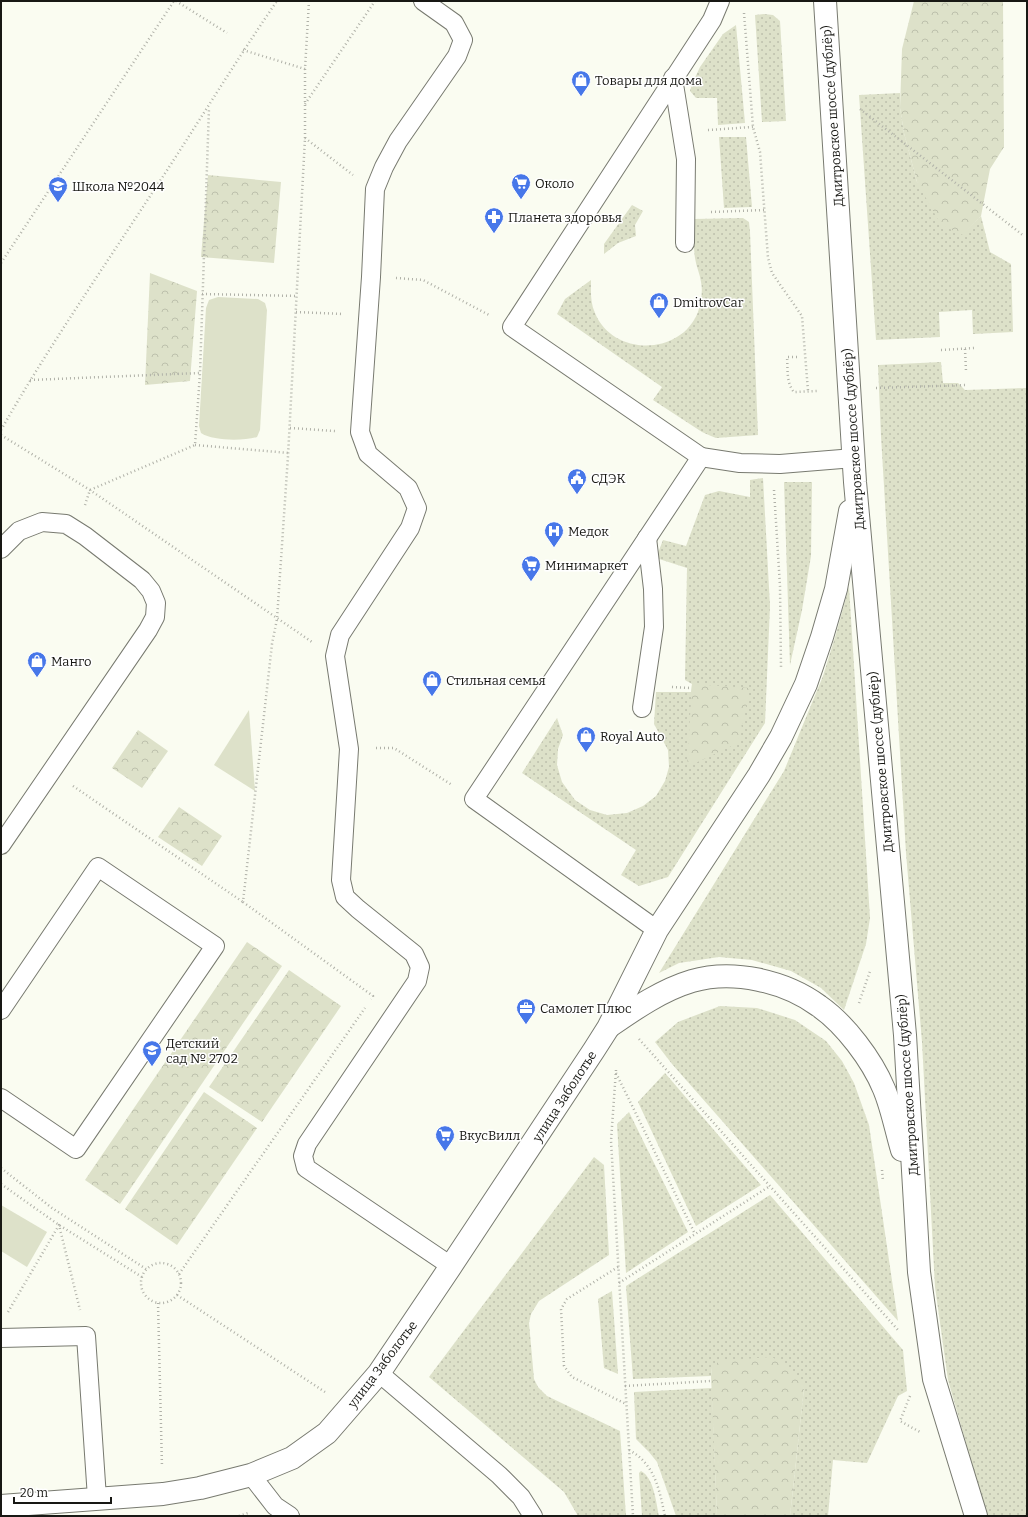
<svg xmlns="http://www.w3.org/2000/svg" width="1028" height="1517" font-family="Bitter,serif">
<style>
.grass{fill:url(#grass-dots)}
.forest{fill:url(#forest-crowns)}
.garden{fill:#dde1c9}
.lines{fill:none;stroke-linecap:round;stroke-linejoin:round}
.lane-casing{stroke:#787a70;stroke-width:20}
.street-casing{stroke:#787a70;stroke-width:24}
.path{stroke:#b0b1a8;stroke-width:2.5;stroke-dasharray:1 3;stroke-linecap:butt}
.lane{stroke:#fff;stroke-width:18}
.street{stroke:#fff;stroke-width:22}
.labels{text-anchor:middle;stroke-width:3;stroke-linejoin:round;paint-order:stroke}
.poi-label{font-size:13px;fill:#181814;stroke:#fff;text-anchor:start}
.street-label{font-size:13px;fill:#181814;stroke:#fff}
</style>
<defs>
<pattern id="grass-dots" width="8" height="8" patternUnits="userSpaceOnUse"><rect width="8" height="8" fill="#dde1c9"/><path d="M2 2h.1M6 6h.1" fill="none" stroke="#bdc0ac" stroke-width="1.8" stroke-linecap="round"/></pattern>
<pattern id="forest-crowns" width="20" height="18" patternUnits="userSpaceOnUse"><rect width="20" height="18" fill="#dde1c9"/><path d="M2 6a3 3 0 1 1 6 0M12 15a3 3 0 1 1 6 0" fill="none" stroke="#bdc0ac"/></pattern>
</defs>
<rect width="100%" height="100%" fill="#fafcf1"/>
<!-- grass -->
<g class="grass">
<polygon points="764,14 773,15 780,21 786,121 762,122 755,15"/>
<polygon points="736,25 745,123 718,125 717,98 696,98 690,91 692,84 700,67 723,34"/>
<polygon points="900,93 900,108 904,133 917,182 963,234 981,216 990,252 1011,264 1013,332 973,334 972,310 939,312 940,337 876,340 859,95"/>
<polygon points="719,137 746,137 752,207 724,208"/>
<polygon points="632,205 643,211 635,225 636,236 618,243 604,254 604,244"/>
<path d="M743,218L749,222L750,232L758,435L716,438L711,436L702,432L653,400L662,387L557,314L565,299L591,280C591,291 590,302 595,313C613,357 681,356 698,312C701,303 703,291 701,282C700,274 696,266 695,258C693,245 694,232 694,219Z"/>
<polygon points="941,362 943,383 958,383 965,390 1027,388 1027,1516 987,1516 948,1380 935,1287 922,1042 906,853 881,436 878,365"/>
<polygon points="763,478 770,606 765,723 668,877 639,886 621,875 636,850 522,773 557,718 563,735 558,749 557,765 562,782 575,800 590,810 607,815 627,813 643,806 656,796 665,781 669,767 668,750 654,724 656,692 691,692 692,684 685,680 687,568 656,558 663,540 686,546 705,495 719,491 750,497 750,480"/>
<polygon points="784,482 812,482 811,556 802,610 790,665"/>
<polygon points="849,587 870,918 866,944 844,1010 821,988 791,971 752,960 719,957 679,963 659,973 784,771 823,676 836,634"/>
<polygon points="720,1006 757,1008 795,1020 826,1041 842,1061 854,1083 869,1125 898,1321 672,1064 655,1042 678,1022"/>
<polygon points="665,1073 761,1185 696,1226 638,1102"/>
<polygon points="629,1112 688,1232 626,1273 617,1124"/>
<polygon points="594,1157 604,1165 609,1255 539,1301 531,1314 529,1323 534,1379 538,1387 547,1396 620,1431 626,1516 578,1516 564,1492 429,1377"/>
<polygon points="770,1195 903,1350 907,1391 898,1396 867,1463 833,1460 828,1516 790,1516 804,1388 712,1368 711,1376 633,1379 626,1286"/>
<polygon points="612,1291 618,1374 604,1368 598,1299"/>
<polygon points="712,1388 717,1516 676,1516 657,1462 649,1452 636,1439 634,1392"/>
<path d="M641,1471C654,1478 656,1502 659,1516H642L639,1473Z"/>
</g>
<!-- forest -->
<g class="forest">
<polygon points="914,1 1003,1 1004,147 990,169 981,216 963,235 941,225 917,182 904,133 900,108 902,49"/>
<polygon points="208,175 281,182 274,263 201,257"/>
<polygon points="150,273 197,291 190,381 145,385"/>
<polygon points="692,684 750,688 738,743 687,767"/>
<polygon points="138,730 168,751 142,788 112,768"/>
<polygon points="179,807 222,836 202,866 158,837"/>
<polygon points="247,942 282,966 120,1204 85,1180"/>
<polygon points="289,970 341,1006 262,1122 209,1087"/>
<polygon points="204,1092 257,1128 177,1245 125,1209"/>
<path d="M771,1357C784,1362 800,1375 804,1388L790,1516H717L711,1376L712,1368L719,1361Z"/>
</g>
<!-- garden -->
<g class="garden">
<path d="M218,297L258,299L265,303L267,310L260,430L257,437C243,441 213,441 201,433L199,426L206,308L209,300Z"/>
<polygon points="249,710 255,791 214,765"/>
<polygon points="1,1205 47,1232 27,1267 1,1251"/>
</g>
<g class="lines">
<!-- lane casing -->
<g class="lane-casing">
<g id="lane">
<polyline points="423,1 454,23 463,40 457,56 398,141 384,167 375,189 371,277 360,432 368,454 408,488 417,508 410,528 340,635 335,656 349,749 341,880 345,897 358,909 414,954 420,967 417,981 307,1144 303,1156 306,1168 451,1266"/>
<polyline points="673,78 686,159 685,243"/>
<polyline points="701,457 740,463 780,464 854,458"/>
<polyline points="1,549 19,531 42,522 66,524 85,536 142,580 151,591 156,603 155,617 148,630 1,845"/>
<polyline points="642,708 654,627 653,589 647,538"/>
<polyline points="657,930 474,799 701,457 512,327 712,20 720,1"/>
<polyline points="1,1010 98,867 215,946 76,1149 1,1098"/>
<polyline points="1,1338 86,1336 97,1498"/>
<polyline points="379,1373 499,1475 521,1497 533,1516"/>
<polyline points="251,1475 275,1506 290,1516"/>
</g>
</g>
<!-- street casing -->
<g class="street-casing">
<g id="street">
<polyline points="825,1 855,482 905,1035 919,1272 934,1379 976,1516"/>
<path d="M610,1026C636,1008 662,990 692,981C733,969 785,981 819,1006C845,1024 872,1060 884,1089C892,1108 896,1130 902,1150"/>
<polyline points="1,1506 163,1494 200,1488 251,1475 292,1458 327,1433 379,1373 451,1266 594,1050 608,1028 657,930 759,775 781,737 806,684 822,637 836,589 850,511"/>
</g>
</g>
<!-- path -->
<g class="path">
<polyline points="176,1 227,33"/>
<polyline points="309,1 305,69 305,138 288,456 277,619 272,644 243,902 373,996 371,999"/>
<polyline points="744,13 753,127 760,152 768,258 772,273 802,316 808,391"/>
<polyline points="243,50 305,69"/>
<polyline points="305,104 375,1"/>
<polyline points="860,109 1024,236"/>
<polyline points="708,130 753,127"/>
<polyline points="305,138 353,175"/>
<polyline points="711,212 764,210"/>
<polyline points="1,263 174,1"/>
<polyline points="396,278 423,280 489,315"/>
<polyline points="202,294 297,296"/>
<polyline points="296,312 343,314"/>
<polyline points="965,349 966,371"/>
<polyline points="941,350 974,348"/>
<path d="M797,357H787C788,369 786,383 794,392L818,391"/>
<polyline points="30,380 200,373"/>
<polyline points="876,388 967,385"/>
<polyline points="290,428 335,431"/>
<path d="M1,430C49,346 104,267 156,187C197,125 235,62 277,1"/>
<polyline points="1,435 90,490 312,642"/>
<polyline points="195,445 289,453"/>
<polyline points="774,490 780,586 781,667"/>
<polyline points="85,505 90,490 195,445 200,373 209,108"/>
<polyline points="672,687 691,688"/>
<polyline points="376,748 394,748 452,785"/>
<polyline points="73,786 243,902"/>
<polyline points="859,1003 870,971"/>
<polyline points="639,1039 898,1330"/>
<polyline points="616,1070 611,1141 633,1516"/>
<polyline points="616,1073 695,1234"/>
<polyline points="1,1168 52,1208 146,1269"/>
<polyline points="882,1170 883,1181"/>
<polyline points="1,1184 59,1225 142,1277"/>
<circle cx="161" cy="1283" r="20"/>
<polyline points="618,1267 567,1299 561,1309 564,1366 572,1377 626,1404"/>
<polyline points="179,1274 365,1008"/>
<polyline points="619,1283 770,1186"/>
<polyline points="177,1295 325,1392"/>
<polyline points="158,1303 162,1467"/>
<polyline points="8,1312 59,1225 80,1310"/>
<polyline points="625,1386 711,1381"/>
<polyline points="910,1396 900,1421 920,1432"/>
<path d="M629,1450C655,1464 659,1489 665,1516"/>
<polyline points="239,1516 248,1513"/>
</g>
<!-- lane -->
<use href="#lane" class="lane"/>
<!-- street -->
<use href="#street" class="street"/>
</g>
<!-- icons -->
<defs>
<g id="shop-pin" transform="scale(1)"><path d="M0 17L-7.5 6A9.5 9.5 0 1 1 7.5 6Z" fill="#4777e9" stroke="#fff"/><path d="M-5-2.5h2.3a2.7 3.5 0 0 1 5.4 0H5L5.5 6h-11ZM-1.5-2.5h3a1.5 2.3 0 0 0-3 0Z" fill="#fff"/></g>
<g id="supermarket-pin" transform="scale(1)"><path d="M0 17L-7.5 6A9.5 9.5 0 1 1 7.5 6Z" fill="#4777e9" stroke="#fff"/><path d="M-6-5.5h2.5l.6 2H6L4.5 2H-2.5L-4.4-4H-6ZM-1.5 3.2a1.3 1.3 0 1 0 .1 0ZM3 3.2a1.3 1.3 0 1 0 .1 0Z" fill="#fff"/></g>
<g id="school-pin" transform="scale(1)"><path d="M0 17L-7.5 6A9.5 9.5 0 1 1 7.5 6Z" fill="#4777e9" stroke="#fff"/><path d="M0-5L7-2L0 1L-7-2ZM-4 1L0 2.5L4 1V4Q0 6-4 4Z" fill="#fff"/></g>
<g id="pharmacy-pin" transform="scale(1)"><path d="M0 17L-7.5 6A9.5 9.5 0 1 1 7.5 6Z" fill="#4777e9" stroke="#fff"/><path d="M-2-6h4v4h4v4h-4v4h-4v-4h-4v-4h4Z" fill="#fff"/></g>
<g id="civic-pin" transform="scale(1)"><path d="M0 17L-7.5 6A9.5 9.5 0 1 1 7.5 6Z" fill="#4777e9" stroke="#fff"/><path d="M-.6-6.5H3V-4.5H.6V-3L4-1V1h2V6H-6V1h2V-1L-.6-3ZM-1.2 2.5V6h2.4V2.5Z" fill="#fff"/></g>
<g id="hospital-pin" transform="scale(1)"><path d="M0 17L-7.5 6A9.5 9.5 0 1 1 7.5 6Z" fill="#4777e9" stroke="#fff"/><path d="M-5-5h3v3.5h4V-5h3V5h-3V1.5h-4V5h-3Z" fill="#fff"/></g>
<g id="office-pin" transform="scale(1)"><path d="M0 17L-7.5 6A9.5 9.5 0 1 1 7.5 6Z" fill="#4777e9" stroke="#fff"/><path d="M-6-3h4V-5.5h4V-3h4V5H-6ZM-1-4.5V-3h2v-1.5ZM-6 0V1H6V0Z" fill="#fff"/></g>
</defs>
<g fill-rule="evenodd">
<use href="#shop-pin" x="581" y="80"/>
<use href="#supermarket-pin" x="521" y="183"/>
<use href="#school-pin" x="58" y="186"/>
<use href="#pharmacy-pin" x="494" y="217"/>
<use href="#shop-pin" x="659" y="302"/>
<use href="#civic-pin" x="577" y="478"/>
<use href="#hospital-pin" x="554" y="531"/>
<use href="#supermarket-pin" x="531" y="565"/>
<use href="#shop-pin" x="37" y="661"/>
<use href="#shop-pin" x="432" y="680"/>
<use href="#shop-pin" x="586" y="736"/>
<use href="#office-pin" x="526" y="1008"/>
<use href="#school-pin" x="152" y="1050"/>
<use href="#supermarket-pin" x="445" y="1135"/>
</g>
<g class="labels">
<!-- poi labels -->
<g class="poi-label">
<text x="595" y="85">Товары для дома</text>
<text x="535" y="188">Около</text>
<text x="72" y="191">Школа №2044</text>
<text x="508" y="222">Планета здоровья</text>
<text x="673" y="307">DmitrovCar</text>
<text x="591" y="483">СДЭК</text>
<text x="568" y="536">Медок</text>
<text x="545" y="570">Минимаркет</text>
<text x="51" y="666">Манго</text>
<text x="446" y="685">Стильная семья</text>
<text x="600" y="741">Royal Auto</text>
<text x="540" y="1013">Самолет Плюс</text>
<text x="166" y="1048">Детский<tspan x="166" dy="15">сад № 2702</tspan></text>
<text x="459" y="1140">ВкусВилл</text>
</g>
<!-- street labels -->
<g class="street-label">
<text transform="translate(832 116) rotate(-94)" y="5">Дмитровское шоссе (дублёр)</text>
<text transform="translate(853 439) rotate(-94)" y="5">Дмитровское шоссе (дублёр)</text>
<text transform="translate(880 762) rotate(-95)" y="5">Дмитровское шоссе (дублёр)</text>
<text transform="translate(907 1085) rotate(-94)" y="5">Дмитровское шоссе (дублёр)</text>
<text transform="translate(564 1096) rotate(-57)" y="5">улица Заболотье</text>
<text transform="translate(382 1364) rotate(-53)" y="5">улица Заболотье</text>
</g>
</g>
<!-- border -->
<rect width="1028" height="1517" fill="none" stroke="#181814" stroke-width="4"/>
<!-- scale -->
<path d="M14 1497v6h97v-6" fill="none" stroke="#181814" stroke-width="2"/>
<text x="20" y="1497" font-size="12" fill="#181814" stroke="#ffffff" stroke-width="3" paint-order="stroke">20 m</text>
</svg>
